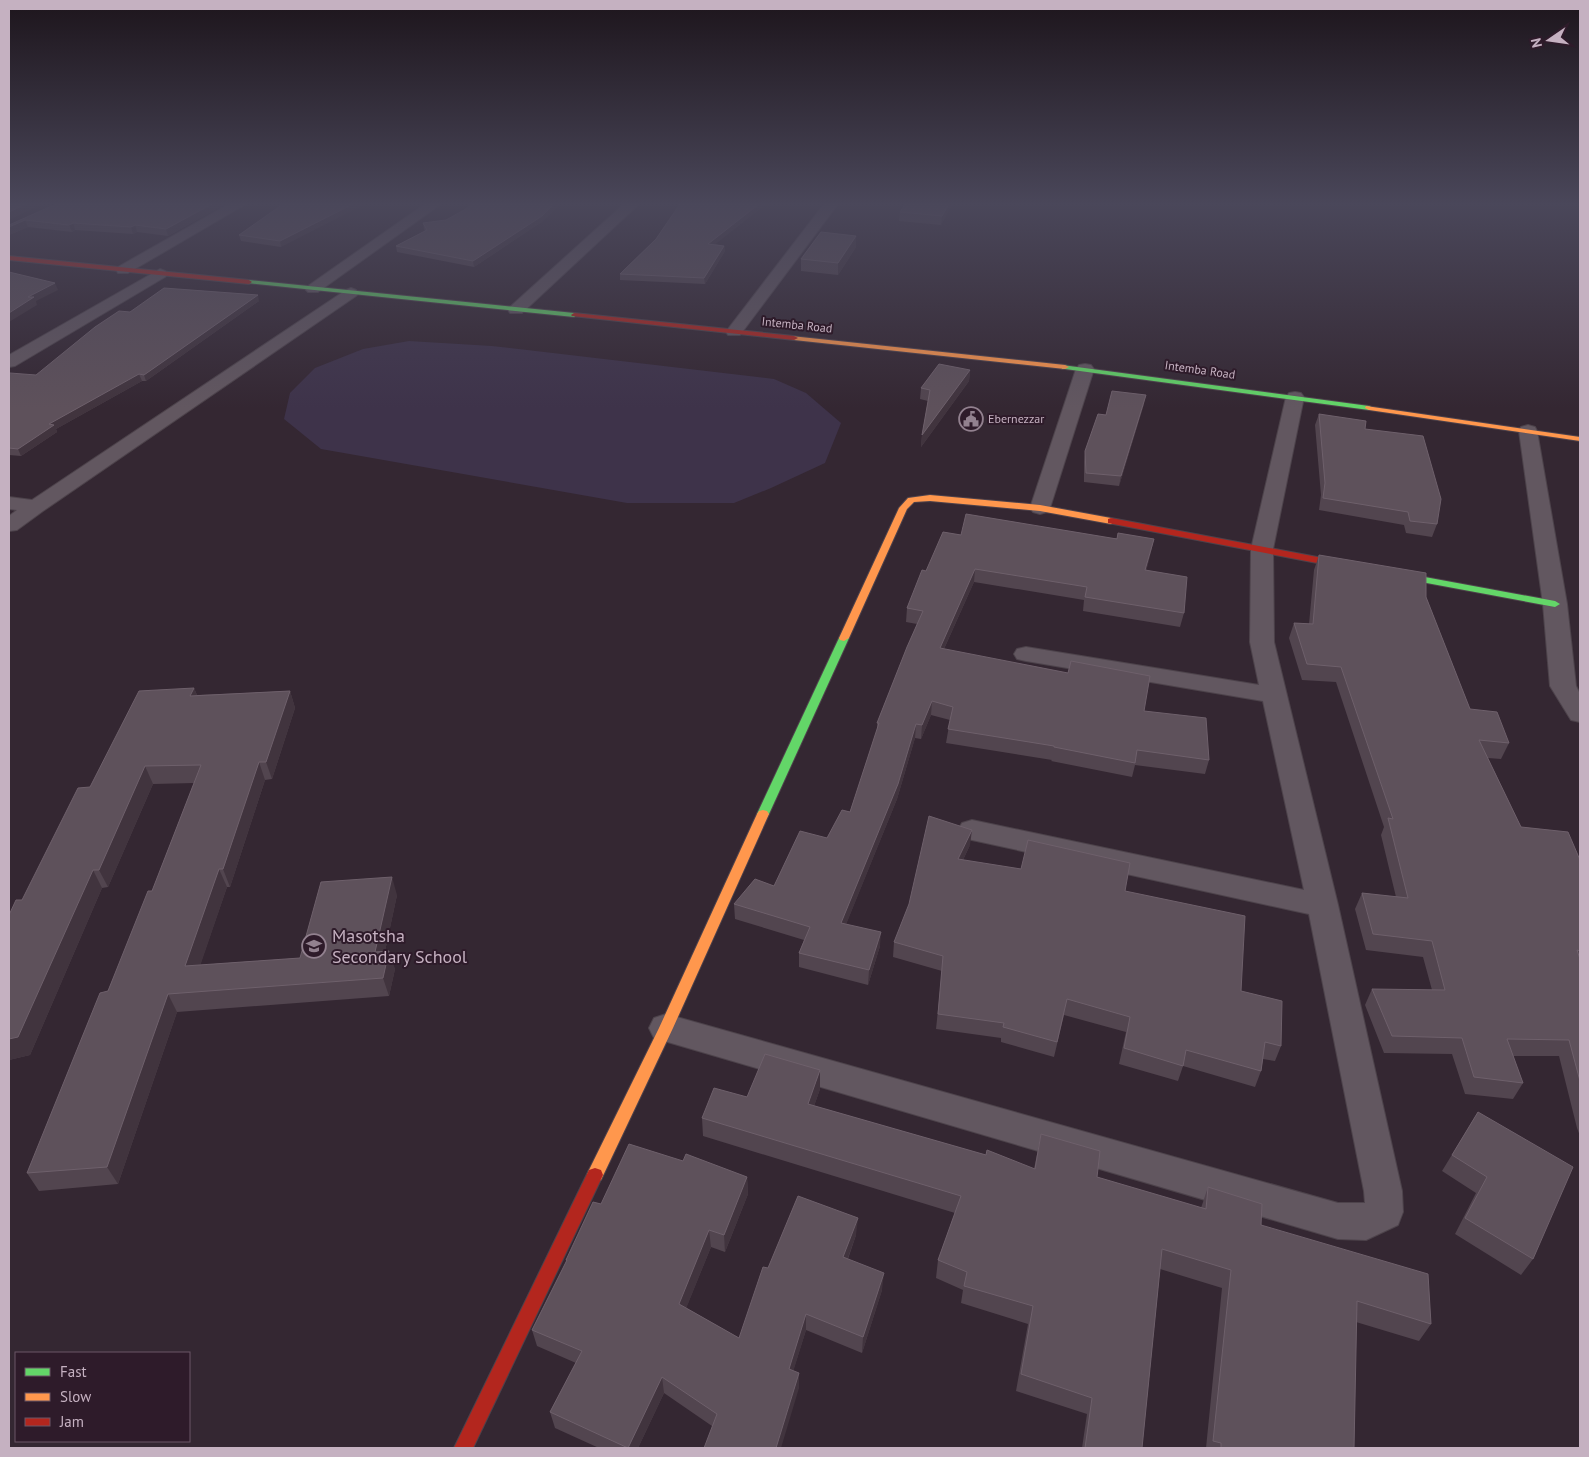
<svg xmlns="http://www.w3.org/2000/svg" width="1589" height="1457" font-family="'PT Sans',sans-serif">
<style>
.green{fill:#3e334a}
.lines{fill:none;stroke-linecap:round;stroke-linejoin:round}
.street-casing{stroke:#4d434b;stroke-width:2}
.fast-casing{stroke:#4e424b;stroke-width:2}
.slow-casing{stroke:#4e424b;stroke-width:2}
.jam-casing{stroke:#4e424b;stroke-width:2}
.street{fill:#625760;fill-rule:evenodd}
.fast{fill:#63d668;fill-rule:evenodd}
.slow{fill:#ff974d;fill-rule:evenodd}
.jam{fill:#b3261e;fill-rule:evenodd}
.wall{fill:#52454f}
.shaded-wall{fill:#41343e}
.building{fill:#5e515b;stroke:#6e606b}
.labels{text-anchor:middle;stroke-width:4;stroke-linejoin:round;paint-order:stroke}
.far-street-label{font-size:12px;fill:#c5b1c1;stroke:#2e1b2a}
.far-poi-label{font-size:12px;fill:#c5b1c1;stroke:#2e1b2a;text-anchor:start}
.near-poi-label{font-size:18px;fill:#c5b1c1;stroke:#2e1b2a;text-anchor:start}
</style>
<rect width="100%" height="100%" fill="#342732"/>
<!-- green -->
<polygon class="green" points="409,341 492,346 774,379 806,393 841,423 825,463 771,488 734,503 627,503 321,449 284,419 290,393 315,368 363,349"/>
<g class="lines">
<!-- street casing -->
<g class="street-casing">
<g id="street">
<polygon points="229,204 246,204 128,273 118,273 116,270 118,267"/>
<polygon points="425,204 441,204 318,292 308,292 305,289 308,286"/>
<polygon points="624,204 639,204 522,313 510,313 508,310 510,307"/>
<polygon points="824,204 838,204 740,335 728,335 726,332 728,329"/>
<polygon points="160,269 165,271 168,274 165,277 15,366 9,367 9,355"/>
<polygon points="351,288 356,290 359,293 356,296 43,511 17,530 9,531 9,516 17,510 9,509 9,497 32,500 346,290"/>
<polygon points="1085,364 1091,365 1094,369 1050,508 1047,512 1040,514 1033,512 1030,508 1076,369 1079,365"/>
<polygon points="1295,392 1301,393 1304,397 1273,549 1274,642 1338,905 1402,1191 1403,1212 1398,1225 1366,1240 1338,1239 654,1038 649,1028 654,1018 666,1014 1338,1203 1365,1203 1364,1191 1309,914 972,840 962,837 958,830 962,823 972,820 1304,890 1263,701 1026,661 1017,659 1014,654 1017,649 1026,647 1259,685 1250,642 1251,549 1286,397 1289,393"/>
<polygon points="1528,425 1535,427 1537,431 1567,604 1576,686 1580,694 1580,722 1571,720 1550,686 1543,604 1519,431 1521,427"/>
</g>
</g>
<!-- fast casing -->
<g class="fast-casing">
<g id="fast">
<polygon points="249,280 574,313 577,315 574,317 247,283 247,281"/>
<polygon points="1062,365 1369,406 1373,408 1369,410 1065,369 1062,369"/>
<polygon points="1333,560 1555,601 1560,604 1555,607 1330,565 1328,563"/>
<polygon points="844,635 849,638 769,814 767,817 759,817 757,814 839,638"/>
</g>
</g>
<!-- slow casing -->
<g class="slow-casing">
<g id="slow">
<polygon points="791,336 1065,365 1069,367 1065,369 794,340 790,338"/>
<polygon points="1366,406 1580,437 1580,441 1369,410 1365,408"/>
<polygon points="930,495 1040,505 1111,518 1116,521 1111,524 1040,511 930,501 914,502 907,509 849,638 844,641 840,640 839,638 899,508 908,498"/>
<polygon points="763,810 767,811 769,814 673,1028 601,1180 595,1182 589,1180 587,1175 589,1170 659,1028 757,814 759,811"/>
</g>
</g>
<!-- jam casing -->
<g class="jam-casing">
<g id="jam">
<polygon points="9,256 249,280 252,282 249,284 9,260"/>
<polygon points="574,313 794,336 798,338 794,340 572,316 571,315"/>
<polygon points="1111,518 1333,560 1338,563 1333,566 1108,523 1108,519"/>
<polygon points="595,1168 601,1170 603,1175 473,1448 454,1448 589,1170"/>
</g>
</g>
<!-- street -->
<use href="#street" class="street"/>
<!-- fast -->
<use href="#fast" class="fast"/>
<!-- slow -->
<use href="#slow" class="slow"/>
<!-- jam -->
<use href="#jam" class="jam"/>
</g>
<!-- wall -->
<g class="wall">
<polygon points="56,204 225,204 168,236 137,232 133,234 75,230 72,232 28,227 9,235 9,225"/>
<polygon points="283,204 281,247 241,241 239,235"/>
<polygon points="680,204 771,204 770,205 765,205 714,244 724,246 725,251 705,284 620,280 620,274 656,239"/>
<polygon points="952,204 941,225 899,221 900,212"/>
<polygon points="543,221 474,267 397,252 396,246 425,231 424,229 423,223"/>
<polygon points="856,236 856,247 838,275 801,271 801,259"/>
<polygon points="259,301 146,381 142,381 56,429 57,432 21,456 9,455 9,374 36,375 130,312"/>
<polygon points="970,370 969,381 921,447 922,435 928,401 920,399 921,388"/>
<polygon points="1144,404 1119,486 1084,482 1084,461 1085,451 1106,415"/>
<polygon points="1319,414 1365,429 1437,524 1432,537 1406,533 1404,525 1319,510 1321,495 1315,425"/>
<polygon points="961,535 1154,539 1146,571 1184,613 1180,627 1083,611 1084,600 974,582 944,649 1144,711 1209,760 1205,774 1135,765 1132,777 1051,761 1052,760 946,743 950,720 931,715 921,739 915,738 897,799 846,924 880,946 868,985 799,967 799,953 804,940 735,919 734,904 774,886 827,838 850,812 877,730 877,723 917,624 906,622 907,608 926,571"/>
<polygon points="1319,555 1426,597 1470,709 1509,743 1501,759 1488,758 1521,827 1580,860 1580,1136 1577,1128 1559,1056 1513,1056 1523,1083 1513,1099 1465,1094 1452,1054 1384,1053 1365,1005 1372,989 1432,990 1423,957 1366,950 1355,909 1362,893 1396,897 1381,835 1384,827 1336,682 1302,680 1289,638 1294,623 1309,624 1314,570"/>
<polygon points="194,688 197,695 290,691 295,708 272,779 265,780 230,887 227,887 200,965 300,958 397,895 385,951 395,969 389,996 177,1012 118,1184 39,1191 27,1173 152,891 194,783 153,784 108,887 102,888 30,1055 9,1060 9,915 22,900 90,787"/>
<polygon points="970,845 963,860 1125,891 1241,991 1281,1046 1275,1061 1263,1059 1261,1071 1255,1087 1183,1066 1178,1081 1119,1064 1126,1032 1064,1015 1054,1057 1001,1042 1001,1038 936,1029 942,971 893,957 894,942"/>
<polygon points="820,1070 820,1089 814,1106 1034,1169 1041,1134 1097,1177 1201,1208 1208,1187 1261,1225 1431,1324 1419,1341 1356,1322 1354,1448 1206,1448 1222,1288 1160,1269 1142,1448 1082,1448 1087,1414 1016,1391 1028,1324 961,1303 963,1290 936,1278 938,1260 955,1213 703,1136 702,1118 747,1097"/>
<polygon points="1478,1112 1533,1259 1521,1275 1455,1234 1476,1193 1442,1171"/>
<polygon points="683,1161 747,1177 748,1194 725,1252 711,1247 686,1308 739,1338 768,1268 856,1235 848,1259 882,1290 862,1353 806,1330 793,1371 799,1388 712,1426 664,1393 638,1448 599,1448 555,1428 550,1412 576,1363 537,1346 532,1330 566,1262 566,1260 601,1204"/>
<polygon points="1580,1438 1580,1448 1579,1448 1579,1440"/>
</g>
<!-- shaded-wall -->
<g class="shaded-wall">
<polygon points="26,204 42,204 9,220 9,212"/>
<polygon points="212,204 225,204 168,236 166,229"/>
<polygon points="353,204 365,204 281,247 280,241"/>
<polygon points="554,204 561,204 543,221 474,267 473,261"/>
<polygon points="759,204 765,204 765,205 708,250 708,244"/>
<polygon points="949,204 952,204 941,225 942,216"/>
<polygon points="25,220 28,227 9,235 9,227"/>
<polygon points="73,223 75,230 72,232 69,225"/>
<polygon points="135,225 137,232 133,234 131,227"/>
<polygon points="856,236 856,247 838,275 838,263"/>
<polygon points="724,246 725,251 705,284 704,278"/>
<polygon points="55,283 58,290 36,301 37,305 9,322 9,313 28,297"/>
<polygon points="258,295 259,301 146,381 144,375"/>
<polygon points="970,370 969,381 921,447 922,435"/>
<polygon points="139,374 142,381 56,429 57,432 21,456 18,449 49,424"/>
<polygon points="1146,395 1144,404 1119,486 1121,476"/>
<polygon points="1154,539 1151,552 1143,584 1145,570"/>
<polygon points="975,569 974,582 938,662 940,648"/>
<polygon points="194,688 201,705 190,696"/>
<polygon points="290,691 295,708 272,779 266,762"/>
<polygon points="932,701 931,715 921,739 922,725"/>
<polygon points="916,724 915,738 897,799 841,937 841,923"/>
<polygon points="259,762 265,780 230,887 223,869"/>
<polygon points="145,766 153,784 108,887 99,870"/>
<polygon points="972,830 970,845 956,874 958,859"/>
<polygon points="219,869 227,887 194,984 185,966"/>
<polygon points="93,870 102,888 30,1055 9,1060 9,1039"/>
<polygon points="392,877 397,895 381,970 375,952"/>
<polygon points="881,932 880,946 868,985 869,970"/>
<polygon points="389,951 395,969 389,996 383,978"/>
<polygon points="168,994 177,1012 118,1184 107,1167"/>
<polygon points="820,1070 820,1089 808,1123 808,1104"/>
<polygon points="747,1177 748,1194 725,1252 724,1235"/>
<polygon points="858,1218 856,1235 842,1274 843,1257"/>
<polygon points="709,1230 711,1247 681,1321 679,1304"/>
<polygon points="884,1273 882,1290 862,1353 863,1337"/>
<polygon points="806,1314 806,1330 789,1385 789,1369"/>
<polygon points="799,1373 799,1388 781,1448 776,1448"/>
<polygon points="662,1377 664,1393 638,1448 628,1448"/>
</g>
<!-- building -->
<g class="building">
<polygon points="9,204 26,204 9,212"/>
<polygon points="56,204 212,204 166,229 135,225 131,227 73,223 69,225 25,220 9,227 9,225"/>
<polygon points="283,204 353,204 280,241 239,235"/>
<polygon points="472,204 554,204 542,216 473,261 396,246 427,230 423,223 446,220 464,210"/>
<polygon points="680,204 759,204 708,244 724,246 704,278 620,274 656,239"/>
<polygon points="905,204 949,204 942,216 900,212"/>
<polygon points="821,232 856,236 838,263 801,259"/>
<polygon points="9,272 55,283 28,297 34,297 9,313"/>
<polygon points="164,288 258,295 144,375 139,374 49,424 54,425 18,449 9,448 9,374 10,373 36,375 95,327 119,311 130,312"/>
<polygon points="939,364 970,370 922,435 930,390 921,388"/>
<polygon points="1112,391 1146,395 1121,476 1086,473 1085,451 1098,414 1106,415"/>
<polygon points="1319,414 1366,421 1365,429 1423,436 1441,499 1437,524 1410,521 1408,512 1323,498 1325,483"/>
<polygon points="966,514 1117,539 1118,533 1154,539 1145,570 1187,577 1184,613 1085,597 1087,587 975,569 940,648 1068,673 1071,661 1150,676 1144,711 1206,718 1209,760 1137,750 1135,763 1054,747 1054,746 948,729 953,707 932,701 922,725 916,724 898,784 841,923 881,932 869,970 799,953 810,927 734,904 755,879 774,886 800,831 827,838 842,810 850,812 879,723 877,723 907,647 923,611 907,608 922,570 926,571 943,532 961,535"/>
<polygon points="1319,555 1426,573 1426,597 1470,709 1497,712 1509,743 1479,740 1521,827 1568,832 1580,860 1580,951 1577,950 1580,959 1580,1081 1569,1040 1507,1039 1523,1083 1474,1077 1462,1038 1392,1036 1372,989 1445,990 1432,941 1373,934 1362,893 1408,898 1388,818 1393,819 1341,667 1307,664 1294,623 1313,624"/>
<polygon points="194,688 190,696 290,691 266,762 259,762 223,869 219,869 185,966 300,958 321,882 392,877 375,952 389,951 383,978 168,994 107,1167 27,1173 100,993 108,991 148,891 152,891 201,765 145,766 99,870 93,870 18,1037 9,1039 9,915 16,900 22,900 78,788 90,787 139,691"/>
<polygon points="929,816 972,830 958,859 1021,869 1028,840 1130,863 1125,891 1245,916 1241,991 1282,1001 1281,1046 1265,1042 1261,1071 1186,1050 1183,1066 1124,1048 1130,1017 1067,999 1057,1042 1003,1027 1004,1023 938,1014 943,956 894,942 909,904"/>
<polygon points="765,1054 820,1070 808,1104 986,1155 987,1150 1035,1169 1041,1134 1100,1151 1097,1177 1206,1209 1208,1187 1262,1204 1261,1225 1428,1274 1431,1324 1357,1301 1354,1448 1221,1448 1221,1443 1213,1441 1231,1270 1162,1249 1142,1448 1085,1448 1092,1398 1021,1374 1033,1306 964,1286 967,1272 938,1260 961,1196 702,1118 714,1088 747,1097"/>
<polygon points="1478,1112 1573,1167 1533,1259 1465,1218 1487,1177 1452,1155"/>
<polygon points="629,1144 683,1161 686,1154 747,1177 724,1235 709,1230 679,1304 739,1338 763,1267 768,1268 798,1196 858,1218 843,1257 884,1273 863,1337 806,1314 789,1369 799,1373 776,1448 704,1448 717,1414 662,1377 628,1448 550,1412 582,1351 532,1330 567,1260 566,1260 593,1202 601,1204"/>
</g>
<!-- sky -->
<linearGradient id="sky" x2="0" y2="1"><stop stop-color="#1d151c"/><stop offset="0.5" stop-color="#4a475a"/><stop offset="1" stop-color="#4a475a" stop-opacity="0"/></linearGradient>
<rect width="1589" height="408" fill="url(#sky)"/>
<!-- icons -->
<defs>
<g id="civic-ring" transform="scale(1.25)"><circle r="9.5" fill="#2e1b2a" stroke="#92818f" stroke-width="1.5"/><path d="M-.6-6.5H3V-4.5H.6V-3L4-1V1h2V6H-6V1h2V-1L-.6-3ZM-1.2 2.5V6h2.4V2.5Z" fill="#92818f"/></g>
<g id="school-ring" transform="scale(1.25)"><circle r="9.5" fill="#2e1b2a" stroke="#92818f" stroke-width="1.5"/><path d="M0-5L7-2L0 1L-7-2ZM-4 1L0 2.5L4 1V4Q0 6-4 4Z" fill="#92818f"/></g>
</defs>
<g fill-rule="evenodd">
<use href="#civic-ring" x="971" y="419"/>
<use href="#school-ring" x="314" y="946"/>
</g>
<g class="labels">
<!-- far-street labels -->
<g class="far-street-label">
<text transform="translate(797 325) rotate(6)" y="4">Intemba Road</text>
<text transform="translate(1200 370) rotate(8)" y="4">Intemba Road</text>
</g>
<!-- far-poi labels -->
<g class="far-poi-label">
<text x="988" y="423">Ebernezzar</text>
</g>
<!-- near-poi labels -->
<g class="near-poi-label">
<text x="332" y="942">Masotsha<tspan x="332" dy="21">Secondary School</tspan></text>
</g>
</g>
<!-- border -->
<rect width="1589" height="1457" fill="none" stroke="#c5b1c1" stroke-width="20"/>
<!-- legend -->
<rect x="15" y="1352" width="175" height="90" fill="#2e1b2a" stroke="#6a5766"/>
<rect x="25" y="1368" width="25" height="8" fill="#63d668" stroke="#6a5766"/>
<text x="60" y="1377" font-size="15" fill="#c5b1c1">Fast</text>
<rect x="25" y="1393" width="25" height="8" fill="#ff974d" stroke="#6a5766"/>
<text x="60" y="1402" font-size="15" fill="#c5b1c1">Slow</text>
<rect x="25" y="1418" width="25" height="8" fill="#b3261e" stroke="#6a5766"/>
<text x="60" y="1427" font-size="15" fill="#c5b1c1">Jam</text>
<!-- north arrow -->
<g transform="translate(1549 40) rotate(257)" stroke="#2e1b2a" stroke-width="4" paint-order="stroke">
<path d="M0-4L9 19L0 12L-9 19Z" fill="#c5b1c1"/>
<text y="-8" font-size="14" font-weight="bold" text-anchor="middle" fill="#c5b1c1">N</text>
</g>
</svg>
